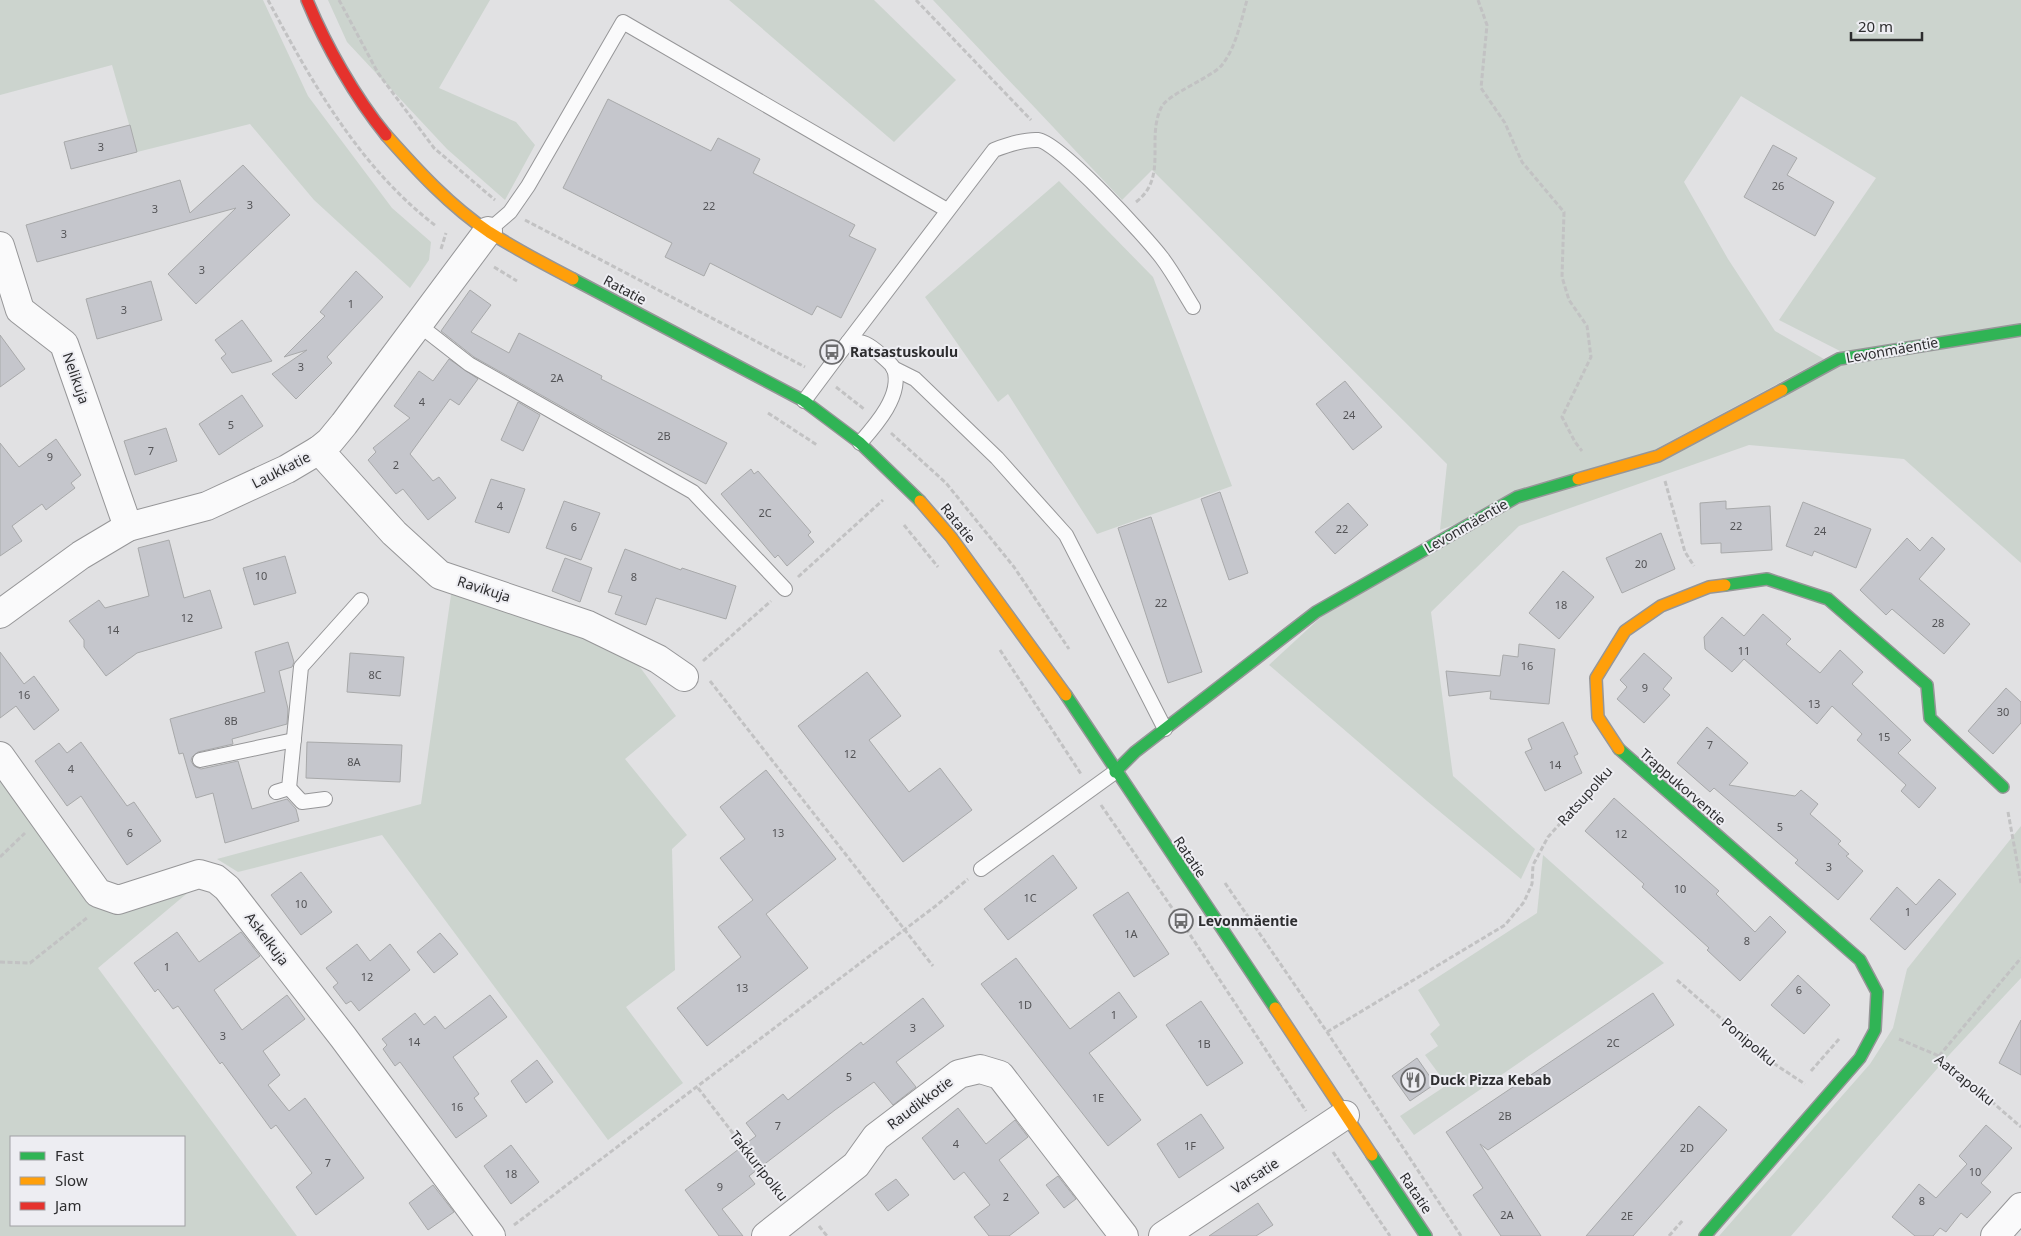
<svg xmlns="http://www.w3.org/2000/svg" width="2021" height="1236" font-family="'Noto Sans',sans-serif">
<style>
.green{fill:#ccd4ce;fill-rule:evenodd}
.building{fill:#c5c6cc;stroke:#a8a9aa}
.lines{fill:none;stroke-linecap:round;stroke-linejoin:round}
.lane-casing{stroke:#969698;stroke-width:16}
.street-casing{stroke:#969698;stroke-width:30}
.fast-casing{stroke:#969698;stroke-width:14}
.slow-casing{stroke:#969698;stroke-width:14}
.jam-casing{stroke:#969698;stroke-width:14}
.path{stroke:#c2c2c3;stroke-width:3;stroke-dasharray:5 2.5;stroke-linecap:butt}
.lane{stroke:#fafafb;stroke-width:14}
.street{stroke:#fafafb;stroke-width:28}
.fast{stroke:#30b455;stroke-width:11}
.slow{stroke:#ff9f0a;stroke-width:11}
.jam{stroke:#e5322d;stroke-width:11}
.labels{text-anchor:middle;stroke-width:4;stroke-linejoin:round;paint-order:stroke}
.number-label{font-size:11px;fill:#535356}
.street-label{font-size:14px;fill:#2d2d2f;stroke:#ededf2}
.poi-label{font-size:14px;font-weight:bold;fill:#2d2d2f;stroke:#ededf2;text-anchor:start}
</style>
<rect width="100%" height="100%" fill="#e1e1e3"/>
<!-- green -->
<g class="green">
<polygon points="0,0 263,0 308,96 392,208 431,242 429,260 410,288 314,200 250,124 137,152 112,65 0,95"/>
<polygon points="328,0 490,0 439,88 516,122 535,145 505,200 447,149 347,42"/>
<polygon points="729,0 874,0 956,80 894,142"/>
<polygon points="933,0 2021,0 2021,563 1904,459 1749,445 1519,526 1431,612 1453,776 1535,849 1521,879 1427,801 1269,665 1321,617 1519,503 1662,460 1840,351 1779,320 1876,178 1741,96 1684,182 1728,259 1775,331 1824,359 1654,450 1440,530 1447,464 1152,170 1122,200"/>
<polygon points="1059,181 1153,277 1232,486 1097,534 1008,394 998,402 925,297"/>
<polygon points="452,588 631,655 676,716 625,759 687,835 672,849 675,970 626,1007 683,1083 608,1140 382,835 238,872 217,859 421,804"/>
<path d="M0,759L105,905L197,885L98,968L297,1236H0ZM11,1137H184V1225H11Z"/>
<polygon points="2021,826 2021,978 1950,1054 1791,1236 1719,1236 1870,1064 1893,1028 1907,969"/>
<polygon points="1543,855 1664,963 1414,1135 1400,1116 1447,1085 1425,1055 1438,1046 1430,1034 1440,1025 1418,990 1537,913"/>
</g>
<!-- building -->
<g class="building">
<polygon points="608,99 711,151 718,138 760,159 753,173 855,225 849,236 876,249 841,318 817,306 812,315 710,263 704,276 665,257 672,243 563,188"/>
<polygon points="130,125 137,152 71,169 64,142"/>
<polygon points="1773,145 1797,158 1787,175 1834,202 1815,236 1744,197"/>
<polygon points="243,165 290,215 196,304 168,274 236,208 37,262 26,225 180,180 190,213"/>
<polygon points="356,271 383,297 327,357 332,363 296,399 272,374 307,350 284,357 325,316 320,312"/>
<polygon points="151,281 162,320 97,339 86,299"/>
<polygon points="470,290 491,305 471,332 509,353 519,333 602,376 601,379 727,443 706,484 601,429 474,357 441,331"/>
<polygon points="242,320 272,361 232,373 221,358 226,354 215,340"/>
<polygon points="0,335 25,369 0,387"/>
<polygon points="449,359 478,379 459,405 450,399 410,454 433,481 439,477 456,498 428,520 403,489 396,494 368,460 376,452 373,448 410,418 394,406 419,371 433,381"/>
<polygon points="1345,381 1382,427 1353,450 1316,404"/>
<polygon points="242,395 263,426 219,455 199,424"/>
<polygon points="518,402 540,415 523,451 501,440"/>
<polygon points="166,428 177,461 135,475 124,441"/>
<polygon points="56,439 81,475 71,483 75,488 46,510 42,504 12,526 22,541 0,556 0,443 19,467"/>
<polygon points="751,469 754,474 758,471 811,532 808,535 814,542 787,566 778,555 775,558 721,494"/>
<polygon points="491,479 525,489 509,533 475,522"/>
<polygon points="1220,492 1248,573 1229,580 1201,499"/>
<polygon points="564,501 600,513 581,560 546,548"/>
<polygon points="1726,501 1726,509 1770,506 1772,550 1721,553 1721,543 1701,544 1700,503"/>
<polygon points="1803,502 1871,529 1856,568 1814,551 1812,556 1786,546"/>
<polygon points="1348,503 1368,525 1335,554 1315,532"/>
<polygon points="1151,517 1202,672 1168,683 1118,528"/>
<polygon points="1661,533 1675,569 1622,593 1606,558"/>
<polygon points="1932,537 1945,549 1919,579 1970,624 1944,654 1892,609 1886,615 1860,590 1907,538 1920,551"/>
<polygon points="169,540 184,598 210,590 222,628 137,653 106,676 84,647 84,640 69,621 99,600 105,608 149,596 138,548"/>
<polygon points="625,549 681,570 682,568 736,586 726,619 656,598 646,625 615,614 622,596 608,592"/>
<polygon points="285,556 296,593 254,605 243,568"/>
<polygon points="565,558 592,568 580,602 552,591"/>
<polygon points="1563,571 1594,597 1559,639 1529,613"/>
<polygon points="1763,614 1791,639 1786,644 1820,673 1840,650 1863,672 1852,684 1911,740 1898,753 1936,788 1919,808 1901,791 1906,785 1857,740 1862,734 1832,706 1817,724 1744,659 1732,672 1705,649 1704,637 1722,617 1744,636"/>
<polygon points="288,642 294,662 292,667 279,671 288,709 287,724 232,739 233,744 198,752 192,757 191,761 194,766 201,769 238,761 252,809 287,799 296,809 299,821 225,843 213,793 196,798 183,753 179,754 170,719 265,692 255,652"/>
<polygon points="1519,644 1555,649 1549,704 1490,699 1491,691 1449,696 1446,671 1500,676 1503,655 1518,657"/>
<polygon points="0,652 24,684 34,676 59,710 34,730 16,706 0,718"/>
<polygon points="350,653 404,657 400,696 347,692"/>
<polygon points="1644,653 1672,678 1663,689 1670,695 1644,723 1617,699 1627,687 1620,680"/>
<polygon points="867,672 901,716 869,740 909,792 940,768 972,810 903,862 798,726"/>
<polygon points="2006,688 2021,702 2021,723 1993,754 1968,731"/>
<polygon points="1563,722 1578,754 1574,756 1582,773 1545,791 1525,752 1532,749 1528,739"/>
<polygon points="1707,727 1748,763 1729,785 1795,796 1801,790 1818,804 1810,814 1841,841 1838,844 1849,854 1846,856 1863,871 1838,900 1795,863 1798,860 1714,788 1710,792 1677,763"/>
<polygon points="81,742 127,806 134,802 161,841 127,865 81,796 67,806 35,761 59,743 67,753"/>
<polygon points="307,742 402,745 400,782 306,778"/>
<polygon points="766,770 836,859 766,914 808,968 707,1046 677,1008 741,957 718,927 753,900 720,858 745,839 720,807"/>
<polygon points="1614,798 1719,891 1716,894 1755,932 1770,916 1786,932 1740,981 1707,950 1709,948 1642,887 1644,884 1585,831"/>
<polygon points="1053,855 1077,888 1008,940 984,909"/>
<polygon points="301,872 332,912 301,935 271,895"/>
<polygon points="1939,879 1956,894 1905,950 1870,919 1897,887 1916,905"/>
<polygon points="1128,892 1169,954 1134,977 1093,915"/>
<polygon points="177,932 199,962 241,932 260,956 214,990 242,1030 287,995 305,1019 263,1051 280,1075 268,1085 289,1111 305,1098 364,1178 316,1215 296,1187 312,1173 276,1125 271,1129 222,1062 220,1064 178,1006 173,1009 158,989 155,992 134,963"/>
<polygon points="440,933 458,954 434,973 417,952"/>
<polygon points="357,944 370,961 390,944 410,970 359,1011 351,1001 346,1004 333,987 338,983 326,968"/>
<polygon points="1016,958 1070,1029 1119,992 1137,1017 1089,1053 1141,1120 1108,1146 981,984"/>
<polygon points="1798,975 1830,1005 1804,1034 1771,1005"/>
<polygon points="1653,993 1674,1025 1488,1150 1480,1144 1541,1236 1501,1236 1473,1195 1483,1188 1446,1132"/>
<polygon points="490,995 507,1017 453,1057 479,1094 474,1098 487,1116 456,1138 400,1062 395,1066 383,1049 387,1045 382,1039 415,1013 424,1025 435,1016 445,1029"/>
<polygon points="923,998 944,1026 896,1062 916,1087 893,1105 874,1082 835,1110 749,1176 755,1184 722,1209 743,1236 719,1236 685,1190 756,1136 746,1123 783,1094 788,1100 861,1042 863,1045"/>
<polygon points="1201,1001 1243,1063 1207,1086 1166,1025"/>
<polygon points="2021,1020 2021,1075 1999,1063"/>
<polygon points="1417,1058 1435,1084 1410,1101 1392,1076"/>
<polygon points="537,1060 553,1082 526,1103 511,1081"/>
<polygon points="1699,1106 1727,1130 1633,1236 1586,1236"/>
<polygon points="958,1108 986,1144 1015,1120 1028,1137 999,1160 1039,1213 1009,1236 989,1236 974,1217 990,1205 964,1172 954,1180 922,1138"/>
<polygon points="1201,1114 1224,1148 1179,1178 1157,1144"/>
<polygon points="1986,1125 2012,1148 1981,1183 1991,1192 1967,1218 1961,1213 1946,1232 1940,1228 1933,1236 1915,1236 1892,1217 1919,1184 1936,1198 1967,1164 1959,1156"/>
<polygon points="511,1145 539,1182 511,1204 484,1166"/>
<polygon points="1058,1176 1076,1199 1064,1208 1046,1185"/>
<polygon points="896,1179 909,1195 888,1211 875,1194"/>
<polygon points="433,1185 454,1212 428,1230 409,1203"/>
<polygon points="1258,1203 1273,1225 1256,1236 1209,1236"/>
</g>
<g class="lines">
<!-- lane casing -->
<g class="lane-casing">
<g id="lane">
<polyline points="488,231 510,212 528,186 623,22 947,210"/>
<polyline points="419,325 469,364 693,492 785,589"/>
<path d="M848,342L994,150C1007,145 1024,139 1038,140C1059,142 1147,238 1162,258C1174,274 1183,291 1193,307"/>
<polyline points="893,368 915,379 997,458 1066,535 1165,729"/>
<path d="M804,401L848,342C863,340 870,345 881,355C885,359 892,364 894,369C903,395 875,426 860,443"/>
<polyline points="200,760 294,740"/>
<polyline points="289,788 302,802 325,799"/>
<polyline points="276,792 289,788 301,667 361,600"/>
<polyline points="981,869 1115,772"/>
</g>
</g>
<!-- street casing -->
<g class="street-casing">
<g id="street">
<polyline points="0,246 20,310 64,344 128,527"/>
<polyline points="319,450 394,533 440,575 588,625 658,659 684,677"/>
<polyline points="0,614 81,555 128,527 207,506 287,469 319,450 330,441 344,424 488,231"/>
<polyline points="0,756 98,893 118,900 199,874 216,879 227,888 343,1037 491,1236"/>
<polyline points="766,1236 856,1165 876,1137 959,1074 980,1069 1000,1075 1124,1236"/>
<polyline points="1163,1236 1345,1115"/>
<polyline points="1995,1236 2021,1207"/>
</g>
</g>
<!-- fast casing -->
<g class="fast-casing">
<g id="fast">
<polyline points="573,279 804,401 860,443 920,501"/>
<polyline points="1782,390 1839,359 2021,330"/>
<polyline points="1725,585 1767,579 1828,599 1927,685 1930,718 2003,787"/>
<polyline points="1066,695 1275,1008"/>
<polyline points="1619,749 1860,960 1877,992 1875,1030 1860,1058 1705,1236"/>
<polyline points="1115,772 1135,752 1316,612 1517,497 1578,479"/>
<polyline points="1372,1155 1426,1236"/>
</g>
</g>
<!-- slow casing -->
<g class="slow-casing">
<g id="slow">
<path d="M386,135C417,170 450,206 489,232C516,249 544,264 573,279"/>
<polyline points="1578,479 1658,456 1782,390"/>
<polyline points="920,501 951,537 1066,695"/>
<polyline points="1619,749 1598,717 1596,678 1625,631 1661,606 1709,587 1725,585"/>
<polyline points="1275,1008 1372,1155"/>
</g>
</g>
<!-- jam casing -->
<g class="jam-casing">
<path id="jam" d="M307,0C326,46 355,97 386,135"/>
</g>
<!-- path -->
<g class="path">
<path d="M268,0C312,83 360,168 436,226"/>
<polyline points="339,0 378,73 434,148 495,200"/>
<polyline points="916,0 1031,120"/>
<polyline points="1478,0 1487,25 1481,88 1505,123 1522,162 1564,212 1562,277 1569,300 1587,326 1591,357 1562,417 1575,442 1582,451"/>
<path d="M1136,202C1169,177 1145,138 1162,106C1169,94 1212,77 1222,65C1236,47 1241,21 1247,0"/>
<polyline points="525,220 805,367"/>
<polyline points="441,249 446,233"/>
<polyline points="494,267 517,281"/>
<polyline points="836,387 864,409"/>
<polyline points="768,413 817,445"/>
<polyline points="891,433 946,483 1014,567 1069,649"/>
<polyline points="1665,481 1685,552 1694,566"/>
<polyline points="904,525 938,567"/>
<polyline points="798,577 883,500"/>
<polyline points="1000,650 1081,774"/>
<polyline points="703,661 771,601"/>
<polyline points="710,681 933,966"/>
<polyline points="1101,805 1181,921 1306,1111"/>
<polyline points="2008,812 2021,883"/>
<polyline points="0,857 25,833"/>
<polyline points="1225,883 1327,1032 1461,1236"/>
<polyline points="0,962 30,963 88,917"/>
<polyline points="1677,980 1770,1061 1805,1084"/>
<polyline points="1327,1032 1505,925 1524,902 1532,884 1533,865 1548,837 1605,773"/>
<polyline points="1899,1039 1939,1056 2021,1127"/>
<polyline points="1939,1056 2021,958"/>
<polyline points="1811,1071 1840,1038"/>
<polyline points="698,1088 780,1194"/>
<polyline points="1333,1152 1390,1236"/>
<polyline points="514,1225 937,905 968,879"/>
<polyline points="819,1226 827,1236"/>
<polyline points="1669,1236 1683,1220"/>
</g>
<!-- lane -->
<use href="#lane" class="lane"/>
<!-- street -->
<use href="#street" class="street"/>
<!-- fast -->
<use href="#fast" class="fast"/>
<!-- slow -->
<use href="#slow" class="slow"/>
<!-- jam -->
<use href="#jam" class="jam"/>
</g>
<!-- icons -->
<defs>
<g id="bus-ring" transform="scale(1.25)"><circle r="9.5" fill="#ededf2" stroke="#6c6c6e" stroke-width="1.5"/><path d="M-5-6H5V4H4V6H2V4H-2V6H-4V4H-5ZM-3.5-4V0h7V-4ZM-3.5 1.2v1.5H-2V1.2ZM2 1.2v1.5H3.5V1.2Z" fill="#6c6c6e"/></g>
<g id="restaurant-ring" transform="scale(1.25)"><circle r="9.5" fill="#ededf2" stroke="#6c6c6e" stroke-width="1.5"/><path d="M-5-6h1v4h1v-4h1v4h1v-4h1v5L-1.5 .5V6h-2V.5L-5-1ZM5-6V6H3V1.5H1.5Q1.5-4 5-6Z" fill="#6c6c6e"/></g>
</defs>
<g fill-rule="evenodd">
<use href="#bus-ring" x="832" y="352"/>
<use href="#bus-ring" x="1181" y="921"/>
<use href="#restaurant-ring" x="1413" y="1080"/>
</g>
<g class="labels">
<!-- number labels -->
<g class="number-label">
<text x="101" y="151">3</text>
<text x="1778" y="190">26</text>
<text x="250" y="209">3</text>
<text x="709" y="210">22</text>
<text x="155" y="213">3</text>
<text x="64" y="238">3</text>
<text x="202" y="274">3</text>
<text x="351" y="308">1</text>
<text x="124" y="314">3</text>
<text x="301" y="371">3</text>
<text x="557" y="382">2A</text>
<text x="422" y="406">4</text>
<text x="1349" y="419">24</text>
<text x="231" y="429">5</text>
<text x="664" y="440">2B</text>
<text x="151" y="455">7</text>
<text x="50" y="461">9</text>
<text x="396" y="469">2</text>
<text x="500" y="510">4</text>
<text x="765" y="517">2C</text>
<text x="1736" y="530">22</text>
<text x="574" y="531">6</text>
<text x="1342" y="533">22</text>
<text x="1820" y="535">24</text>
<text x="1641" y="568">20</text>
<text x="261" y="580">10</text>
<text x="634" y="581">8</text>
<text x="1161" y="607">22</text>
<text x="1561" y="609">18</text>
<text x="187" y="622">12</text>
<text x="1938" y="627">28</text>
<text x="113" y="634">14</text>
<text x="1744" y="655">11</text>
<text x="1527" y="670">16</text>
<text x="375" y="679">8C</text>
<text x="1645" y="692">9</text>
<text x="24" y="699">16</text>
<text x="1814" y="708">13</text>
<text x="2003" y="716">30</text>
<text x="231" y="725">8B</text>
<text x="1884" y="741">15</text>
<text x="1710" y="749">7</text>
<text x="850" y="758">12</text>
<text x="354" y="766">8A</text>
<text x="1555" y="769">14</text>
<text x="71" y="773">4</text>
<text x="1780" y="831">5</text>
<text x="130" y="837">6</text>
<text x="778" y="837">13</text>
<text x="1621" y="838">12</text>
<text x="1829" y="871">3</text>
<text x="1680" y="893">10</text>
<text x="1030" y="902">1C</text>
<text x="301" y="908">10</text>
<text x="1908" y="916">1</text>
<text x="1131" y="938">1A</text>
<text x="1747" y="945">8</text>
<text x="167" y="971">1</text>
<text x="367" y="981">12</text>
<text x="742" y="992">13</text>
<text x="1799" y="994">6</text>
<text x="1025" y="1009">1D</text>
<text x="1114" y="1019">1</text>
<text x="913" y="1032">3</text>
<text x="223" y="1040">3</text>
<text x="414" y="1046">14</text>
<text x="1613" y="1047">2C</text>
<text x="1204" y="1048">1B</text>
<text x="849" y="1081">5</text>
<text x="1098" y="1102">1E</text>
<text x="457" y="1111">16</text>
<text x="1505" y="1120">2B</text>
<text x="778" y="1130">7</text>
<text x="956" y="1148">4</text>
<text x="1190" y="1150">1F</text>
<text x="1687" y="1152">2D</text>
<text x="328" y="1167">7</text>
<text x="1975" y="1176">10</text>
<text x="511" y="1178">18</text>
<text x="720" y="1191">9</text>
<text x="1006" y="1201">2</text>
<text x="1922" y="1205">8</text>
<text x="1507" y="1219">2A</text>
<text x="1627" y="1220">2E</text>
</g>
<!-- street labels -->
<g class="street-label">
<text transform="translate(625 290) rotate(28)" y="5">Ratatie</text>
<text transform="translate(1892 350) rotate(-10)" y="5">Levonmäentie</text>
<text transform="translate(76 378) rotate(71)" y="5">Nelikuja</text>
<text transform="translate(281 470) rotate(-27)" y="5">Laukkatie</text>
<text transform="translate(958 523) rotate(51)" y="5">Ratatie</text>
<text transform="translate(1466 526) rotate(-30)" y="5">Levonmäentie</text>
<text transform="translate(484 589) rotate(18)" y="5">Ravikuja</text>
<text transform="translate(1683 787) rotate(41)" y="5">Trappukorventie</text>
<text transform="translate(1585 796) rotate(-48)" y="5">Ratsupolku</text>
<text transform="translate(1190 857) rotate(56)" y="5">Ratatie</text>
<text transform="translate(267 939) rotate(53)" y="5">Askelkuja</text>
<text transform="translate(1749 1042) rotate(40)" y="5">Ponipolku</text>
<text transform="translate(1965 1080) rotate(39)" y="5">Aatrapolku</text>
<text transform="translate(920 1103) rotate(-37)" y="5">Raudikkotie</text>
<text transform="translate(759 1166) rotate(52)" y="5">Takkuripolku</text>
<text transform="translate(1255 1176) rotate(-33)" y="5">Varsatie</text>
<text transform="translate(1416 1193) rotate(56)" y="5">Ratatie</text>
</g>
<!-- poi labels -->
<g class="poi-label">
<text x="850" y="357">Ratsastuskoulu</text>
<text x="1198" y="926">Levonmäentie</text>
<text x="1430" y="1085">Duck Pizza Kebab</text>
</g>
</g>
<!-- legend -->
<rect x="10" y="1136" width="175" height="90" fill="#ededf2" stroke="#a0a0a4"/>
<rect x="20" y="1152" width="25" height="8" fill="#30b455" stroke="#a0a0a4"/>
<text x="55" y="1161" font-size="15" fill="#2d2d2f">Fast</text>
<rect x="20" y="1177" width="25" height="8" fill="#ff9f0a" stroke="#a0a0a4"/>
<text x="55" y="1186" font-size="15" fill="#2d2d2f">Slow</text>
<rect x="20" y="1202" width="25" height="8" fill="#e5322d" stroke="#a0a0a4"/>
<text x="55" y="1211" font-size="15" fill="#2d2d2f">Jam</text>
<!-- scale -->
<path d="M1851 32v8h71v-8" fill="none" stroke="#2d2d2f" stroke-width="2.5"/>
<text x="1858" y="32" font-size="15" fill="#2d2d2f" stroke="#ededf2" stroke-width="4" paint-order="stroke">20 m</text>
</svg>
